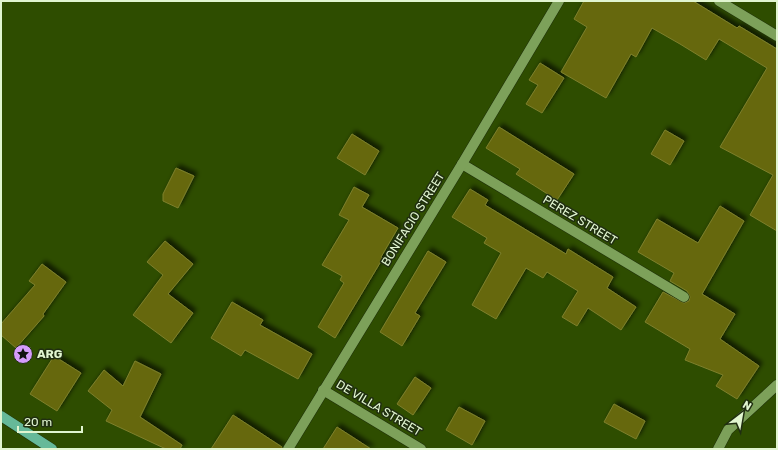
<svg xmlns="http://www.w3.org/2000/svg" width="778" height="450" font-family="Rubik,sans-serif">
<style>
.building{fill:#66680e;stroke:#7e802c;filter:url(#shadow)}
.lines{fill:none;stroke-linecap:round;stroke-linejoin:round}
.minor-casing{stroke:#1e2f0a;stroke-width:11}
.major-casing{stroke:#1e2f0a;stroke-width:11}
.minor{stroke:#7da15a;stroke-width:10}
.major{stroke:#66b999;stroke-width:10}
.labels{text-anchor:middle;stroke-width:3;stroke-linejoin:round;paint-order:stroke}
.street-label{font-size:12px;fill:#e1f5d0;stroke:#202e11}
.poi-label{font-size:12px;font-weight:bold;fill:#e1f5d0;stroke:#202e11;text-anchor:start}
</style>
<defs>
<filter id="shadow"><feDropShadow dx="3.5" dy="-3.5" stdDeviation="2" flood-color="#0009"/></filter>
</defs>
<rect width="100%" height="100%" fill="#2e4d00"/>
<!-- building -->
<g class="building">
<polygon points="584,1 693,1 737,28 739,26 777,49 777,231 750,215 773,175 720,147 767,68 719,39 706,60 680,44 652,28 636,57 631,54 606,98 561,72 587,27 574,19"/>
<polygon points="540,63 564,78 542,113 526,104 538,85 529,80"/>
<polygon points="499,127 574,174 557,200 516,174 520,169 486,148"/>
<polygon points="665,130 684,141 670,165 651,154"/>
<polygon points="352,134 379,151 365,175 337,158"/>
<polygon points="176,168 194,176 178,208 163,201 163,194"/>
<polygon points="354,187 369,195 362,207 398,228 381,257 383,258 335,338 318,327 344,283 340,280 342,276 322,265 349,220 339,215"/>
<polygon points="470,189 488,200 485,205 566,254 568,249 613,277 607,288 636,307 621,330 588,308 577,326 562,317 578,291 547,272 543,278 526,268 496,319 472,305 501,253 484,243 487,238 452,217"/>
<polygon points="720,206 744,221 702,294 735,314 720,339 759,366 737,399 716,386 723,375 685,360 690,349 645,322 663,292 684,303 689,301 690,297 687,291 670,281 674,273 638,252 657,219 698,243"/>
<polygon points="165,241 193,264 168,294 193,313 171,343 133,315 163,275 147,262"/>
<polygon points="428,251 446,262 415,313 420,316 402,346 380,332"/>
<polygon points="42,264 66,282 43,314 44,316 16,348 1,335 1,324 35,285 29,281"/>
<polygon points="232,302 263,320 260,325 312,354 298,379 245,350 241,356 211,338"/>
<polygon points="54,356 81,373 57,411 30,394"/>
<polygon points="135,361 161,374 140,417 182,445 180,449 166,449 106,421 112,410 88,391 104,370 123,386"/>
<polygon points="415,377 431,388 413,415 397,404"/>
<polygon points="614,404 645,421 636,439 604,422"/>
<polygon points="459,407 485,421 472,445 446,430"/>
<polygon points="233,415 282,447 282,449 211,449"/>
<polygon points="337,427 371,449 323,449"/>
</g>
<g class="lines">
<!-- minor casing -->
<g class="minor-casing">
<g id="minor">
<polyline points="719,1 777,36"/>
<polyline points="462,164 684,297"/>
<polyline points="323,390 421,449"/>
<polyline points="288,449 462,164 559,1"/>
<polyline points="718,449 728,430 777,385"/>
</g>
</g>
<!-- major casing -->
<g class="major-casing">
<polyline id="major" points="1,416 52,449"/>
</g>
<!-- minor -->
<use href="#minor" class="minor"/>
<!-- major -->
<use href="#major" class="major"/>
</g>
<!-- icons -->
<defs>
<g id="sight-disc" transform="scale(1)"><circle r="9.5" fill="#d59cfb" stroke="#202e11"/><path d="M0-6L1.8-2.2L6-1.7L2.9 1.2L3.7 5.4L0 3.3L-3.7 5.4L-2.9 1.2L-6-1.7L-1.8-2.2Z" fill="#111"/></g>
</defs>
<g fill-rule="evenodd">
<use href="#sight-disc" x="23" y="354"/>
</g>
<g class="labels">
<!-- street labels -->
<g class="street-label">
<text transform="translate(413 219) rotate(-58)" y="4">BONIFACIO STREET</text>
<text transform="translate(580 220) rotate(31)" y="4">PEREZ STREET</text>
<text transform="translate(379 408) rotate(31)" y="4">DE VILLA STREET</text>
</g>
<!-- poi labels -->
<g class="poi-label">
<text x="37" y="358">ARG</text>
</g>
</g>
<!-- border -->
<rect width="778" height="450" fill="none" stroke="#e1f5d0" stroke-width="4"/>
<!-- north arrow -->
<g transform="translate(742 414) rotate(31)" stroke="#202e11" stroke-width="3" paint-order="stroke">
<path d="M0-3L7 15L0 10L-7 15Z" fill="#e1f5d0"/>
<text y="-6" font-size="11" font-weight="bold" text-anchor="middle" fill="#e1f5d0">N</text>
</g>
<!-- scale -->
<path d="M18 426v6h64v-6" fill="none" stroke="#e1f5d0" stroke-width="2"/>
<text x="24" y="426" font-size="12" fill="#e1f5d0" stroke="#202e11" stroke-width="3" paint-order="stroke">20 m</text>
</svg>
